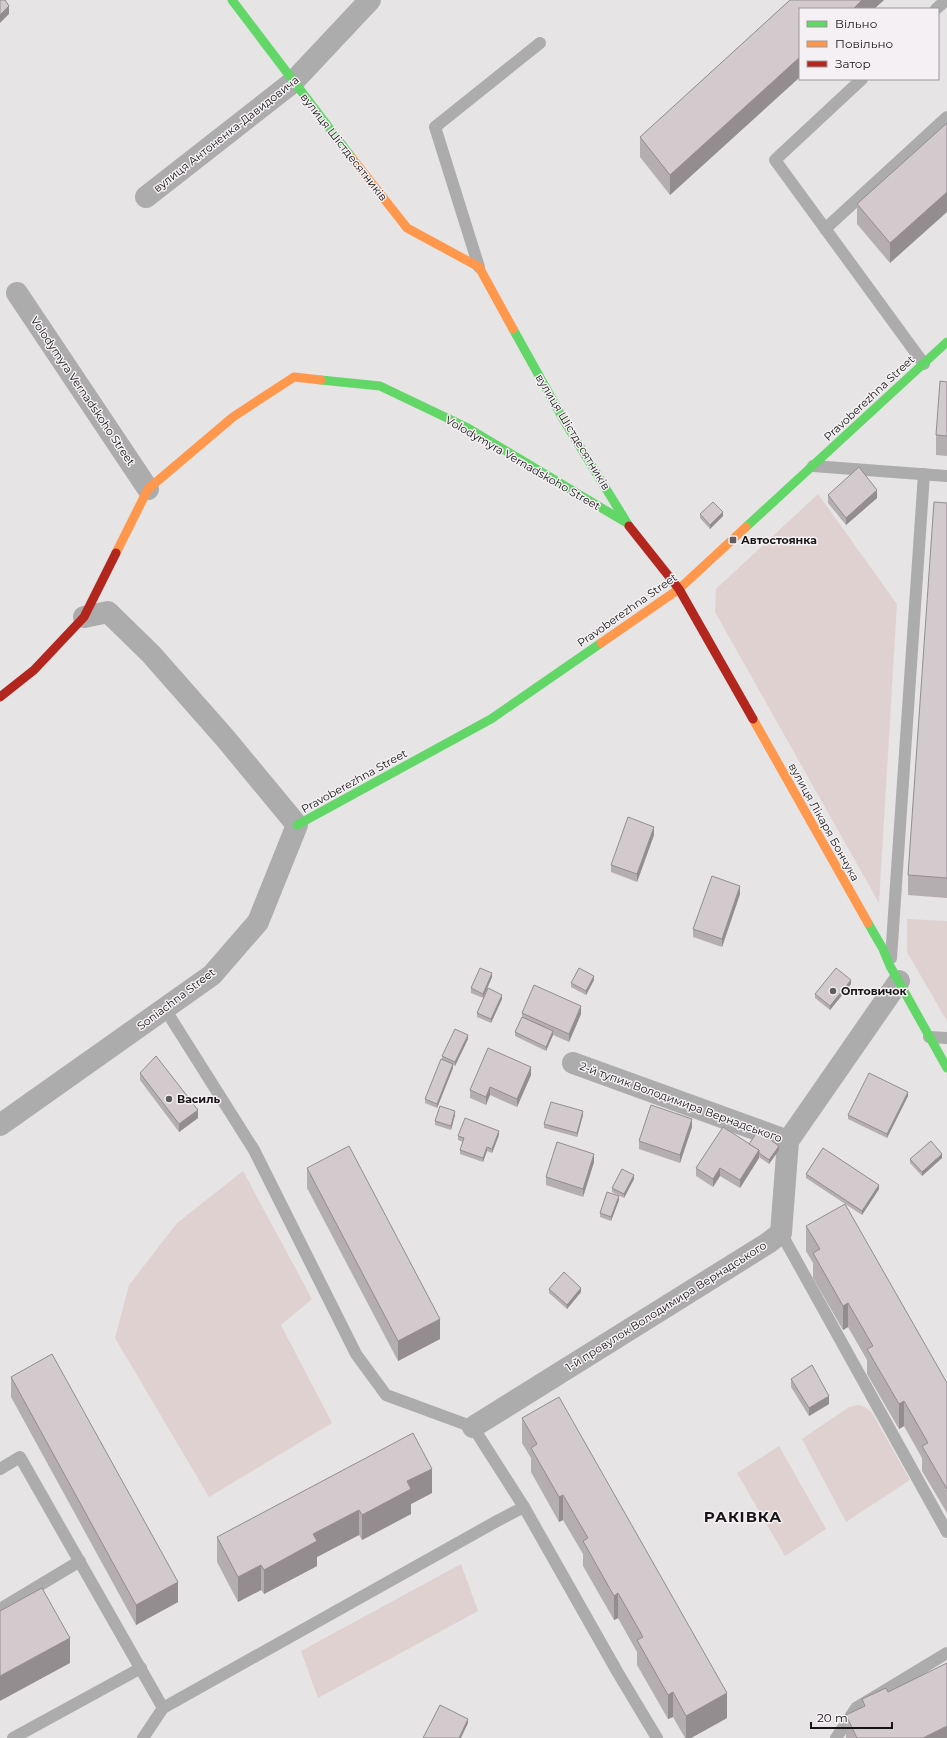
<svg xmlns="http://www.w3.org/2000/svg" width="947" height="1738" font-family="Montserrat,sans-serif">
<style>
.green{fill:#e0d1d1}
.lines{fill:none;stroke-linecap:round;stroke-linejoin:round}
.lane{stroke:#adacad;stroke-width:12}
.street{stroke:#adacad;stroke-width:22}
.fast{stroke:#63d668;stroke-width:9}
.slow{stroke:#ff974d;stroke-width:9}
.jam{stroke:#b3261e;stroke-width:9}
.wall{fill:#b5aeb0}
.shaded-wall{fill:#938d90}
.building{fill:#d2cacd;stroke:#938d90}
.poi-dot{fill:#5f5d5e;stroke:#f4f0f3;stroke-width:1.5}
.labels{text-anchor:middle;stroke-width:3;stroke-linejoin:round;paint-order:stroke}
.street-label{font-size:11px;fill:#171516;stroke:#f4f0f3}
.poi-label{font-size:11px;font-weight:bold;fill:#171516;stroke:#f4f0f3;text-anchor:start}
.district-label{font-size:15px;font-weight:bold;letter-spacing:1px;fill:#171516;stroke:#f4f0f3}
</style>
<rect width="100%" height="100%" fill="#e6e4e5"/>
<!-- green -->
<g class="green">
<polygon points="818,494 897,604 879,903 715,612 716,589"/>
<polygon points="907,919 947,921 947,1021 907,952"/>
<polygon points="243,1171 312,1299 281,1325 332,1423 209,1497 115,1338 129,1285 177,1223"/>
<polygon points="858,1405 865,1407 872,1413 910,1480 846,1522 802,1439 849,1407"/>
<polygon points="779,1446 826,1529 785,1556 737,1473"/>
<polygon points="461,1564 478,1611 318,1698 301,1651"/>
</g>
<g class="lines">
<!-- lane -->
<g class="lane">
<polyline points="936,9 946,0"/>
<polyline points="862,79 775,160 924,364"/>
<polyline points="825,229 947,117"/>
<polyline points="479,267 435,127 540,43"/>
<polyline points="813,466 947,476"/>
<polyline points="891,958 924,474"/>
<polyline points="165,1009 254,1150 356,1354 386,1395 473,1427 524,1507 618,1673 657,1738"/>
<polyline points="929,1037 947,1038"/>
<polyline points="781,1233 947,1532"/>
<polyline points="0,1469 20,1457 163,1708"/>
<polyline points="0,1609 80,1561"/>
<polyline points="13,1738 141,1668"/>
<polyline points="143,1738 163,1708 497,1521 524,1507"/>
<polyline points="836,1738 856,1708 947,1653"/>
</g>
<!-- street -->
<g class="street">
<polyline points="146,197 293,82 370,0"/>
<polyline points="17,293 148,489"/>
<polyline points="573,1063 788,1141"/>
<polyline points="0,1125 212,975 258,922 297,825 225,738 151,654 108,612 84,617"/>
<polyline points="473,1427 768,1243 781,1233 788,1141 899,981"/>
</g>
<!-- fast -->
<g class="fast">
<polyline points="232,0 352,158"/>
<polyline points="513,329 566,424 629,526"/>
<polyline points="321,380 380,386 468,428 625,522"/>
<polyline points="746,527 947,342"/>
<polyline points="297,825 491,719 601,643"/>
<polyline points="868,923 883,949 890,966 947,1068"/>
</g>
<!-- slow -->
<g class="slow">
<polyline points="352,158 407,228 479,267 513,329"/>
<polyline points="116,553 148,489 233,417 294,377 321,380"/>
<polyline points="601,643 679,589 746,527"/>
<polyline points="753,719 868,923"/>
</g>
<!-- jam -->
<g class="jam">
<polyline points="629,526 679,589 753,719"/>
<polyline points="0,697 34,670 84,617 116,553"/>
</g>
</g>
<!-- wall -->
<g class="wall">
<polygon points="790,0 884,0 670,195 640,157 640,137"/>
<polygon points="947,123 890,263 857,224 857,204"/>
<polygon points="947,382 947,456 936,455 936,435"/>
<polygon points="828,495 877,498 846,525 828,503"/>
<polygon points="947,503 947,898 908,895 908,875"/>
<polygon points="700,514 723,516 710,529 700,518"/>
<polygon points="654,835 637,882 611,872 611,865"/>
<polygon points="740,894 722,947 693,937 693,929"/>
<polygon points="492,977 483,998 471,993 471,988"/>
<polygon points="594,980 586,995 571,987 571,983"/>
<polygon points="851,984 830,1010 815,998 815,994"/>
<polygon points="502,999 491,1023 477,1017 477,1013"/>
<polygon points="522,1013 581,1014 569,1042 553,1035 546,1051 515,1036 515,1032 522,1017"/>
<polygon points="468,1039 455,1066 453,1065 453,1068 437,1108 425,1103 425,1099 442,1060 442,1056"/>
<polygon points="140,1073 198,1118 179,1132 140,1080"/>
<polygon points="531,1075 517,1107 490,1095 486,1105 470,1098 470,1090"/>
<polygon points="908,1096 887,1138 848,1119 848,1115"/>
<polygon points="455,1115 451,1130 435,1125 435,1121"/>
<polygon points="583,1115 577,1137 544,1128 544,1124"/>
<polygon points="692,1127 680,1163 639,1149 639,1141"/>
<polygon points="499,1135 492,1153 487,1151 483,1162 460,1154 460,1150 463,1142 458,1140 458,1136"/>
<polygon points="749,1144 779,1150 769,1164 759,1157 759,1158 740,1188 720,1176 713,1187 696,1176 696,1168"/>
<polygon points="942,1158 922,1176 910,1163 910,1159"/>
<polygon points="594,1162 583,1197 546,1185 546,1177"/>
<polygon points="307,1168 440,1339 398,1361 307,1188"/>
<polygon points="806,1174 879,1189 862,1215 806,1178"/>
<polygon points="634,1179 624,1198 612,1192 612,1188"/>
<polygon points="619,1200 611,1221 600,1217 600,1213"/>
<polygon points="806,1226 947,1383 947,1513 922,1471 922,1458 904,1426 899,1429 867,1374 867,1360 848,1327 843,1330 813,1278 813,1263 806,1251"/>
<polygon points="549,1289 581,1292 567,1309 549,1293"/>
<polygon points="11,1377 178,1602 136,1625 11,1397"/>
<polygon points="791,1379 829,1404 809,1416 791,1387"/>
<polygon points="522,1418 727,1718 691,1738 685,1738 673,1717 668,1719 637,1665 637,1652 618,1618 614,1620 583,1566 583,1554 563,1520 559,1522 531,1472 531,1458 522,1443"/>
<polygon points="432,1493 411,1504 411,1514 362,1540 359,1535 317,1557 317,1566 264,1594 261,1590 238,1602 217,1562 217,1537"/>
<polygon points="888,1692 947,1738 846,1738 846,1715 862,1707 862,1699"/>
</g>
<!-- shaded-wall -->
<g class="shaded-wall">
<polygon points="862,0 884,0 874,9 853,9"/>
<polygon points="9,6 9,14 0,23 0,15"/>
<polygon points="800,57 800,77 670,195 670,175"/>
<polygon points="947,192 947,212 890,263 890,243"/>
<polygon points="877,490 877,498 846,525 846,518"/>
<polygon points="723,512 723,516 710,529 710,525"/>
<polygon points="654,827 654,835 637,882 637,874"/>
<polygon points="740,886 740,894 722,947 722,939"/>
<polygon points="492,973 492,977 483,998 483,994"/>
<polygon points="594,976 594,980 586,995 586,991"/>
<polygon points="851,980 851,984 830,1010 830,1006"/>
<polygon points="502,995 502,999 491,1023 491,1019"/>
<polygon points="581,1006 581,1014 569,1042 569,1034"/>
<polygon points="553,1031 553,1035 546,1051 546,1047"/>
<polygon points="468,1035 468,1039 455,1066 455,1062"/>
<polygon points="453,1064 453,1068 437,1108 437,1104"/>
<polygon points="531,1067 531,1075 517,1107 517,1099"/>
<polygon points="490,1087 490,1095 486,1105 486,1097"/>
<polygon points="908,1092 908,1096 887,1138 887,1134"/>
<polygon points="198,1110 198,1118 179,1132 179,1124"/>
<polygon points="455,1111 455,1115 451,1130 451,1126"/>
<polygon points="583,1111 583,1115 577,1137 577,1133"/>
<polygon points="692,1119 692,1127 680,1163 680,1155"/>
<polygon points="499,1131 499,1135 492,1153 492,1149"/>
<polygon points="779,1146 779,1150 769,1164 769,1160"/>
<polygon points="487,1147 487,1151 483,1162 483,1158"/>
<polygon points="759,1150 759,1158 740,1188 740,1180"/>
<polygon points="594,1154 594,1162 583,1197 583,1189"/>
<polygon points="942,1154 942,1158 922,1176 922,1172"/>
<polygon points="720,1168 720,1176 713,1187 713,1179"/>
<polygon points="634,1175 634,1179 624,1198 624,1194"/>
<polygon points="879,1185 879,1189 862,1215 862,1211"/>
<polygon points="619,1196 619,1200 611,1221 611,1217"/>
<polygon points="581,1288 581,1292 567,1309 567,1305"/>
<polygon points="848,1303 848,1327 843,1330 843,1306"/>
<polygon points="440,1319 440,1339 398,1361 398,1341"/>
<polygon points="829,1396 829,1404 809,1416 809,1408"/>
<polygon points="904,1401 904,1426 899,1429 899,1404"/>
<polygon points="432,1469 432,1493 411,1504 411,1514 362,1540 362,1515 407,1481"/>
<polygon points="563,1495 563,1520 559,1522 559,1497"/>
<polygon points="359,1510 359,1535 317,1557 317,1566 264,1594 264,1570 313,1534"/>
<polygon points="261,1565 261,1590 238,1602 238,1577"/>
<polygon points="178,1582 178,1602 136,1625 136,1605"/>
<polygon points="618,1593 618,1618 614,1620 614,1596"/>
<polygon points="70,1638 70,1663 0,1701 0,1676"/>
<polygon points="673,1692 673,1717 668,1719 668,1695"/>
<polygon points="727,1693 727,1718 691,1738 686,1738 686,1716"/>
<polygon points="468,1719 468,1723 461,1738 459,1738"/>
<polygon points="947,1726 947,1738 923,1738"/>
</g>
<!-- building -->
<g class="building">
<polygon points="0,0 5,0 9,6 0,15"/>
<polygon points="790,0 862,0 853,9 800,9 800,57 670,175 640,137"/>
<polygon points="947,123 947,192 890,243 857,204"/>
<polygon points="940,381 947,382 947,436 936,435"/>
<polygon points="859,467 877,490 846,518 828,495"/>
<polygon points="713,502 723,512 710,525 700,514"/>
<polygon points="934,502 947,503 947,878 908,875"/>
<polygon points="628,817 654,827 637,874 611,865"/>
<polygon points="712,876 740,886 722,939 693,929"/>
<polygon points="480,968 492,973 483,994 471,988"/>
<polygon points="579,968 594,976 586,991 571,983"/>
<polygon points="836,968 851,980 830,1006 815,994"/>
<polygon points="534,985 581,1006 569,1034 522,1013"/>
<polygon points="488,988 502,995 491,1019 477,1013"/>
<polygon points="522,1017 553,1031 546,1047 515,1032"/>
<polygon points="455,1029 468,1035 455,1062 442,1056"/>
<polygon points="488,1048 531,1067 517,1099 490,1087 486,1097 470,1090"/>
<polygon points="156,1056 198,1110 179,1124 140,1073"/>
<polygon points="441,1059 453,1064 437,1104 425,1099"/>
<polygon points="869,1073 908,1092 887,1134 848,1115"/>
<polygon points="551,1102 583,1111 577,1133 544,1124"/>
<polygon points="651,1105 692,1119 680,1155 639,1141"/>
<polygon points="440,1106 455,1111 451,1126 435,1121"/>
<polygon points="465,1118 499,1131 492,1149 487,1147 483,1158 460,1150 464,1138 458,1136"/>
<polygon points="723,1127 759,1150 740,1180 720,1168 713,1179 696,1168"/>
<polygon points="758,1131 779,1146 769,1160 759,1153 759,1150 749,1144"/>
<polygon points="931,1141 942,1154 922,1172 910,1159"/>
<polygon points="557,1142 594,1154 583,1189 546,1177"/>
<polygon points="349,1146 440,1319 398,1341 307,1168"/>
<polygon points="823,1148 879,1185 862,1211 806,1174"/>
<polygon points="622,1169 634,1175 624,1194 612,1188"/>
<polygon points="607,1192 619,1196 611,1217 600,1213"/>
<polygon points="845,1204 947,1383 947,1489 922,1446 928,1443 904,1401 899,1404 867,1349 873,1346 848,1303 843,1306 813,1253 820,1249 806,1226"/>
<polygon points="564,1272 581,1288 567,1305 549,1289"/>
<polygon points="52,1354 178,1582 136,1605 11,1377"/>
<polygon points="812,1365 829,1396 809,1408 791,1379"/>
<polygon points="559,1397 727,1693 686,1716 673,1692 668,1695 637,1640 643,1637 618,1593 614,1596 583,1541 588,1538 563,1495 559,1497 531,1448 537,1444 522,1418"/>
<polygon points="413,1433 432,1469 407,1481 411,1489 362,1515 359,1510 313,1534 317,1541 264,1570 261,1565 238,1577 217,1537"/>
<polygon points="42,1588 70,1638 0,1676 0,1611"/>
<polygon points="947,1663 947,1726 923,1738 857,1738 846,1715 865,1706 862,1699 886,1688 888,1692"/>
<polygon points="440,1705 468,1719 459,1738 423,1738"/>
</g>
<!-- markers -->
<g class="poi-dot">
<rect x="729" y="536" width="8" height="8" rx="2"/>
<circle cx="833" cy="991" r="4"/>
<circle cx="169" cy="1099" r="4"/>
</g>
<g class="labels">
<!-- street labels -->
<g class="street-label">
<text transform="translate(226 134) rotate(-38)" y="4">вулиця Антоненка-Давидовича</text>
<text transform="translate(344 147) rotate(52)" y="4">вулиця Шістдесятників</text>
<text transform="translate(83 391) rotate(56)" y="4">Volodymyra Vernadskoho Street</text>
<text transform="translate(869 398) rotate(-43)" y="4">Pravoberezhna Street</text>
<text transform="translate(573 432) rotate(59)" y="4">вулиця Шістдесятників</text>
<text transform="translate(523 463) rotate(30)" y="4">Volodymyra Vernadskoho Street</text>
<text transform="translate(627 610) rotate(-35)" y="4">Pravoberezhna Street</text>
<text transform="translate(354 781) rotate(-29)" y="4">Pravoberezhna Street</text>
<text transform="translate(824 822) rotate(61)" y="4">вулиця Лікаря Бончука</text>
<text transform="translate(176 999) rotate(-37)" y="4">Soniachna Street</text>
<text transform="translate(681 1102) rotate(20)" y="4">2-й тупик Володимира Вернадського</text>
<text transform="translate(666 1306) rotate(-32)" y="4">1-й провулок Володимира Вернадського</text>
</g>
<!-- poi labels -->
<g class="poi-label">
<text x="741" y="544">Автостоянка</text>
<text x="841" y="995">Оптовичок</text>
<text x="177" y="1103">Василь</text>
</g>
<!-- district labels -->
<g class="district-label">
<text x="743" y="1522">РАКІВКА</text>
</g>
</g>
<!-- legend -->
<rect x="799" y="8" width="140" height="72" fill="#f4f0f3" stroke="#9c989b"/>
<rect x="807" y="21" width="20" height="6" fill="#63d668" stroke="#9c989b"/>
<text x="835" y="28" font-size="12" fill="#171516">Вільно</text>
<rect x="807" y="41" width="20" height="6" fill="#ff974d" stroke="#9c989b"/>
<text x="835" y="48" font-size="12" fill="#171516">Повільно</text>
<rect x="807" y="61" width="20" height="6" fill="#b3261e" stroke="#9c989b"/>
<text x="835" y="68" font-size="12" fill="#171516">Затор</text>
<!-- scale -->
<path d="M811 1722v6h81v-6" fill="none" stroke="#171516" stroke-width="2"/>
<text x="817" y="1722" font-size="12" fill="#171516" stroke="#f4f0f3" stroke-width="3" paint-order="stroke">20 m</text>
</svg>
